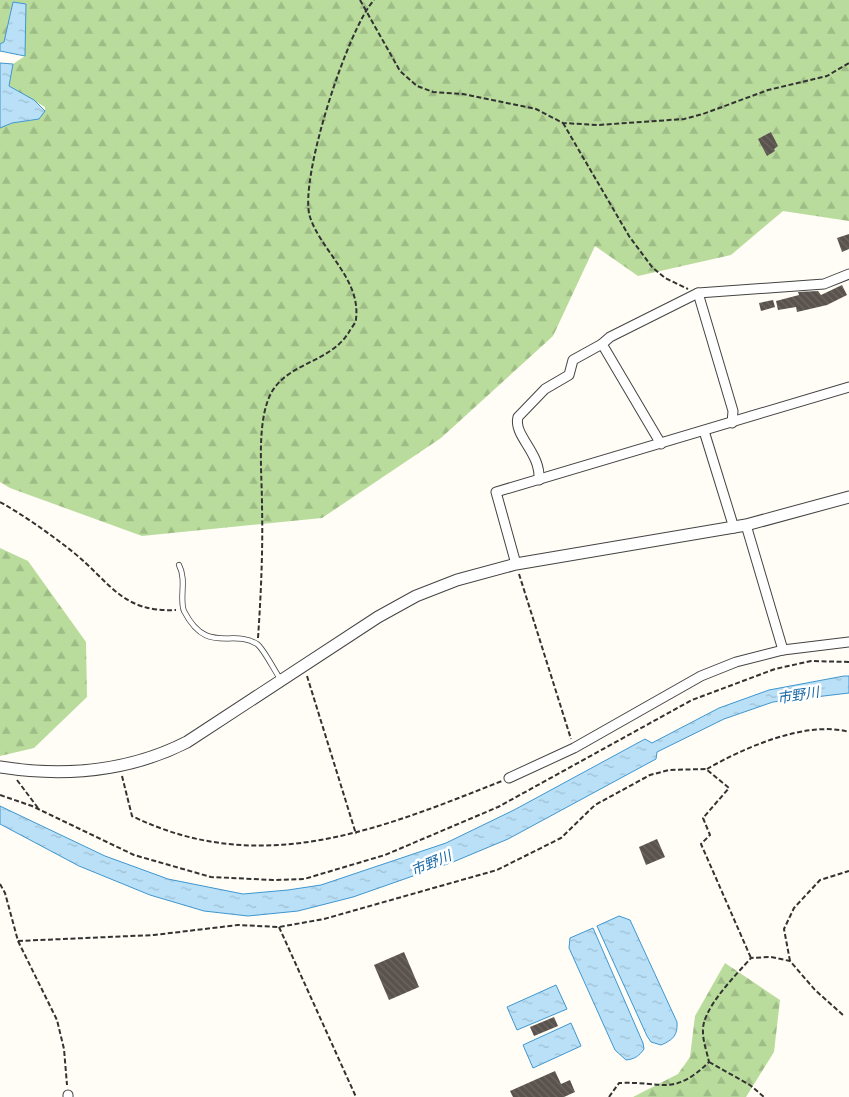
<svg xmlns="http://www.w3.org/2000/svg" width="849" height="1097" font-family="'PT Serif','Noto Sans JP',serif">
<style>
.forest{fill:url(#forest-firs)}
.water{fill:url(#water-ripples);stroke:#3f96cf}
.building{fill:url(#building-back-hatch)}
.lines{fill:none;stroke-linecap:round;stroke-linejoin:round}
.service-casing{stroke:#444;stroke-width:6}
.minor-casing{stroke:#444;stroke-width:11}
.tertiary-casing{stroke:#444;stroke-width:13}
.path{stroke:#333;stroke-width:2;stroke-dasharray:5 2.5;stroke-linecap:butt}
.service{stroke:#fff;stroke-width:4.5}
.minor{stroke:#fff;stroke-width:9}
.tertiary{stroke:#fff;stroke-width:11}
.labels{text-anchor:middle;stroke-width:5;stroke-linejoin:round;paint-order:stroke}
.water-label{font-size:14px;font-style:italic;fill:#1768a6;stroke:#fff}
</style>
<defs>
<pattern id="forest-firs" width="22" height="20" patternUnits="userSpaceOnUse" patternTransform="scale(1.25)"><rect width="22" height="20" fill="#b9dc9c"/><path d="M5 1l3.5 6h-7zM16 11l3.5 6h-7z" fill="#9ebc85"/></pattern>
<pattern id="water-ripples" width="26" height="14" patternUnits="userSpaceOnUse" patternTransform="scale(1.25)"><rect width="26" height="14" fill="#b9e0f7"/><path d="M2 4q2-2 4 0t4 0M15 11q2-2 4 0t4 0" fill="none" stroke="#9ebfd3"/></pattern>
<pattern id="building-back-hatch" width="6" height="6" patternUnits="userSpaceOnUse" patternTransform="scale(1.25)"><rect width="6" height="6" fill="#5a524d"/><path d="M-1 5l2 2M0 0l6 6M5-1l2 2" fill="none" stroke="#6d6662"/></pattern>
</defs>
<rect width="100%" height="100%" fill="#fffdf5"/>
<!-- forest -->
<g class="forest">
<polygon points="0,0 849,0 849,221 783,211 731,255 638,276 595,246 553,336 441,438 322,518 142,536 10,488 0,482 0,128 12,123 39,119 45,110 45,107 9,86 13,64 25,56 13,3 4,42 0,44"/>
<polygon points="0,548 28,561 86,642 87,697 34,748 0,756"/>
<polygon points="725,963 780,1000 774,1052 746,1097 633,1097 678,1074 690,1057 695,1016"/>
</g>
<!-- water -->
<g class="water">
<polygon points="13,2 26,4 25,56 0,51 0,44 4,42"/>
<polygon points="0,63 13,64 9,86 34,100 45,111 39,119 12,123 0,128"/>
<polygon points="844,676 849,676 849,693 773,702 724,719 657,752 656,759 508,839 453,862 353,897 298,911 248,916 204,911 150,895 79,866 0,824 0,806 105,856 168,879 243,894 288,890 321,885 446,843 514,810 645,739 652,743 719,708 769,690"/>
<path d="M619,916L630,920L677,1022C678,1035 673,1040 661,1045L651,1042L647,1036L597,926Z"/>
<path d="M593,928L643,1043L644,1049C639,1056 635,1059 626,1060L615,1050L569,948L570,938Z"/>
<polygon points="556,985 567,1009 517,1030 507,1007"/>
<polygon points="571,1023 581,1046 533,1068 523,1045"/>
</g>
<!-- building -->
<g class="building">
<polygon points="771,132 778,146 774,149 775,151 767,156 758,139"/>
<polygon points="849,234 849,249 842,252 837,238"/>
<polygon points="842,285 847,295 827,305 797,312 796,307 778,310 776,301 799,295 798,292 818,291 821,295"/>
<polygon points="773,300 775,307 761,311 759,303"/>
<polygon points="657,839 665,857 646,865 639,847"/>
<polygon points="404,952 419,987 389,1000 374,965"/>
<polygon points="554,1017 558,1026 534,1036 530,1027"/>
<polygon points="555,1071 561,1084 570,1080 575,1092 564,1097 513,1097 510,1091"/>
</g>
<g class="lines">
<!-- service casing -->
<g class="service-casing">
<path id="service" d="M179,565C187,580 179,599 184,611C207,656 232,628 257,644C264,649 275,672 281,680"/>
</g>
<!-- minor casing -->
<g class="minor-casing">
<g id="minor">
<polyline points="698,293 733,411 732,423"/>
<polyline points="704,431 734,528"/>
<polyline points="661,444 602,344 610,337 698,293 824,284 849,274"/>
<path d="M539,480C541,452 513,436 518,417L545,389L569,375L573,360L602,344"/>
<polyline points="746,525 783,650"/>
<polyline points="516,564 496,492 849,387"/>
<polyline points="509,778 574,748 701,676 736,662 783,650 849,642"/>
<polyline points="68,1095 68,1097"/>
</g>
</g>
<!-- tertiary casing -->
<g class="tertiary-casing">
<path id="tertiary" d="M0,767C64,777 128,772 187,742L378,617L416,596L457,580L516,564L746,525L849,497"/>
</g>
<!-- path -->
<g class="path">
<polyline points="360,0 400,71 417,86 433,92 463,94 536,109 563,123 598,125 684,119 703,114 768,90 827,76 849,63"/>
<polyline points="563,123 629,236 652,267 665,278 688,289"/>
<path d="M0,502C25,516 50,534 73,552C110,582 122,613 176,610"/>
<polyline points="519,574 571,739"/>
<path d="M258,638C261,594 263,550 262,506C262,474 257,430 268,400C282,362 329,365 349,332C351,328 356,323 356,319C361,279 321,251 310,217C298,181 348,28 374,0"/>
<polyline points="307,676 356,834"/>
<path d="M707,769C743,748 807,720 849,732"/>
<path d="M122,776L132,816C261,879 380,829 502,781"/>
<polyline points="17,780 38,808"/>
<polyline points="0,795 32,806 134,855 211,877 273,880 304,879 385,855 498,807 692,700 775,669 811,661 849,662"/>
<polyline points="0,884 5,893 18,941 57,1020 64,1049 67,1085"/>
<polyline points="279,927 356,1097"/>
<polyline points="18,941 154,935 238,925 279,927 324,919 497,870 561,838 595,805 650,775 669,770 706,769 729,788 703,818 710,835 701,844 751,958"/>
<polyline points="790,961 784,929 794,908 820,880 849,871"/>
<polyline points="709,1062 750,1085 764,1097"/>
<path d="M609,1097L619,1083C663,1081 673,1097 709,1062C707,1052 703,1042 703,1032C701,1009 737,974 751,958L771,957L790,961L815,990L843,1015"/>
</g>
<!-- service -->
<use href="#service" class="service"/>
<!-- minor -->
<use href="#minor" class="minor"/>
<!-- tertiary -->
<use href="#tertiary" class="tertiary"/>
</g>
<g class="labels">
<!-- water labels -->
<g class="water-label">
<text transform="translate(798 695) rotate(-9)" y="5">市野川</text>
<text transform="translate(431 863) rotate(-23)" y="5">市野川</text>
</g>
</g>
</svg>
